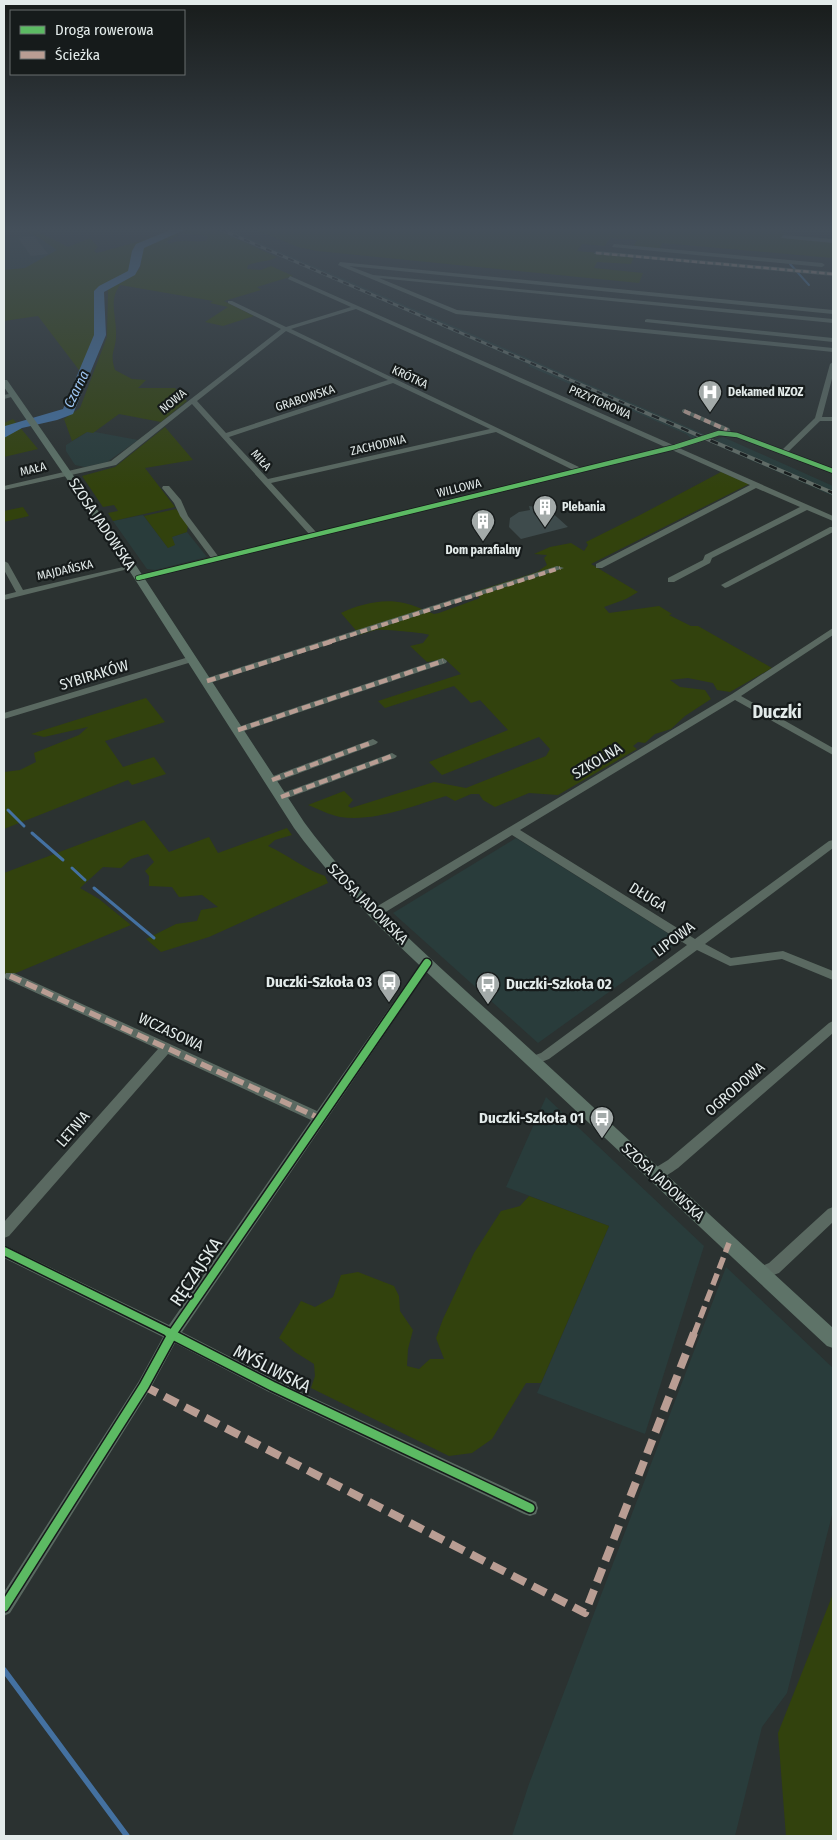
<svg xmlns="http://www.w3.org/2000/svg" width="837" height="1840" font-family="'Fira Sans Condensed',sans-serif">
<style>
.built{fill:#293c3b}
.green{fill:#32420d}
.lines{fill:none;stroke-linecap:round;stroke-linejoin:round}
.stream-far2{stroke:#4471a1;stroke-width:2}
.stream-far1{stroke:#4471a1;stroke-width:3}
.stream{stroke:#4471a1;stroke-width:5.5}
.river{fill:#4471a1;fill-rule:evenodd}
.building{fill:#3e4b4c}
.minor{fill:#5a6961;fill-rule:evenodd}
.major{fill:#5e7368;fill-rule:evenodd}
.rail-far1-casing{stroke:#636e68;stroke-width:3}
.rail-casing{stroke:#636e68;stroke-width:4}
.rail-far1{stroke:#161b1b;stroke-width:2;stroke-dasharray:6;stroke-linecap:butt}
.rail{stroke:#161b1b;stroke-width:2.5;stroke-dasharray:8;stroke-linecap:butt}
.quiet-far4{stroke:#b99d93;stroke-width:2.5;stroke-dasharray:5.5 2.5;stroke-linecap:butt}
.quiet-far3{stroke:#b99d93;stroke-width:4;stroke-dasharray:7 4;stroke-linecap:butt}
.quiet-far2{stroke:#b99d93;stroke-width:4.5;stroke-dasharray:9 4.5;stroke-linecap:butt}
.quiet-far1{stroke:#b99d93;stroke-width:5.5;stroke-dasharray:12 5.5;stroke-linecap:butt}
.quiet{stroke:#b99d93;stroke-width:8;stroke-dasharray:15 8;stroke-linecap:butt}
.cycleway-far2-casing{stroke:#161b1b;stroke-width:6}
.cycleway-far1-casing{stroke:#161b1b;stroke-width:11}
.cycleway-casing{stroke:#161b1b;stroke-width:12}
.cycleway-far2{stroke:#5cba63;stroke-width:4.5}
.cycleway-far1{stroke:#5cba63;stroke-width:8}
.cycleway{stroke:#5cba63;stroke-width:9}
.labels{text-anchor:middle;stroke-width:4.5;stroke-linejoin:round;paint-order:stroke}
.far-street-label{font-size:12px;fill:#e3ebea;stroke:#161b1b}
.far-poi-label{font-size:12px;font-weight:bold;fill:#e3ebea;stroke:#161b1b;text-anchor:start}
.far-water-label{font-size:14px;font-style:italic;fill:#9ec6f3;stroke:#161b1b}
.street-label{font-size:15px;fill:#e3ebea;stroke:#161b1b}
.poi-label{font-size:15px;font-weight:bold;fill:#e3ebea;stroke:#161b1b;text-anchor:end}
.quarter-label{font-size:18px;font-weight:bold;fill:#e3ebea;stroke:#161b1b}
.near-street-label{font-size:18px;fill:#e3ebea;stroke:#161b1b}
</style>
<rect width="100%" height="100%" fill="#2b3231"/>
<!-- built -->
<g class="built">
<polygon points="218,230 230,230 706,435 693,440 686,434 528,366 530,365"/>
<polygon points="35,233 64,248 16,274 4,274 4,239"/>
<polygon points="87,432 95,432 138,440 107,462 85,467 75,465 66,451 66,445"/>
<polygon points="723,437 833,486 833,496 709,442"/>
<polygon points="143,515 168,548 172,537 187,532 207,557 155,570 147,569 113,521"/>
<polygon points="516,838 680,941 538,1043 393,913"/>
<polygon points="546,1097 704,1246 645,1434 537,1393 609,1226 506,1187"/>
<polygon points="726,1267 833,1368 833,1511 787,1693 762,1727 735,1836 512,1836 529,1784"/>
</g>
<!-- green -->
<g class="green">
<path d="M30,230H35L68,247L90,238L98,247L94,251L97,253L148,239V237L155,238L134,248C133,255 133,265 129,271C122,283 101,278 95,296L97,335L82,374L38,316L4,321V270L25,268L57,250L38,237L27,232Z"/>
<path d="M188,230H217L277,257C270,262 257,261 248,265L247,269L261,270L271,266L293,276L257,287L261,290L224,301L254,316L223,326L205,322L228,307L210,303L213,301L120,285C108,301 117,318 116,335C116,351 109,352 115,370L132,379L146,380L138,388H175L187,401L161,422L119,414L93,433L87,432L72,441L64,419L80,408L107,337L108,289L140,269L143,247L175,234L179,235L167,241L169,244C184,237 193,244 207,240L208,236L183,233Z"/>
<polygon points="256,230 784,230 784,235 833,239 833,258 662,243 659,249 633,247 637,240 610,238 605,246 582,244 577,251 634,256 631,264 597,262 594,268 643,273 639,283 317,251 298,247"/>
<polygon points="13,419 38,449 4,457 4,423"/>
<polygon points="165,427 193,460 145,468 175,507 113,521 108,513 118,511 114,505 103,507 82,476 115,467"/>
<path d="M721,472L749,484L591,564L638,592L626,599L604,607L609,613L659,606L672,614L669,615L691,626H698L772,668L730,692L717,690L713,683L688,678L670,680L680,687L705,690L711,699L685,716L671,729L655,734L645,743L638,742L633,746L637,749L558,795L529,793L495,807L483,800L479,794H471L455,801L446,796C412,806 376,822 340,817C330,815 318,809 308,805L344,791L353,800L348,806L351,808L434,782L466,788L546,756L550,749L539,737L442,775L429,762L508,730L480,700L471,703L454,686L385,708L378,701L461,674L445,659L427,662L410,646L423,643L429,635C427,633 381,629 376,630C371,631 365,633 360,635L341,613C360,604 383,598 404,603C414,605 424,610 434,614L439,613L480,598L474,592L537,572L547,565L544,558L547,555L534,554L550,547L571,543L584,551L588,545L586,542L642,514Z"/>
<polygon points="23,507 29,516 4,522 4,511"/>
<polygon points="176,509 188,524 187,532 172,537 175,545 168,548 144,516"/>
<polygon points="146,698 165,722 105,741 123,767 154,757 166,774 132,785 128,780 4,829 4,772 20,770 36,762 34,753 79,735 88,727 44,737 31,734"/>
<path d="M144,820L169,852L209,837L218,853L287,828L292,835L275,840L268,846C288,855 304,869 325,876L328,883L209,937L161,952L146,939L176,924L197,921L201,910L218,907L202,895L179,897L172,887L149,886V876L145,871L154,862L148,854L131,859L121,868L103,867L80,888L99,899L131,925L4,978V873Z"/>
<polygon points="529,1196 609,1226 541,1383 526,1383 492,1439 472,1453 449,1456 311,1388 315,1376 314,1364 295,1352 279,1338 301,1301 315,1307 333,1297 341,1275 358,1272 394,1286 399,1296 400,1311 413,1330 408,1349 407,1366 419,1369 430,1359 444,1359 436,1338 443,1319 474,1253 501,1211 520,1206"/>
<polygon points="833,1594 833,1836 786,1836 778,1733"/>
</g>
<g class="lines">
<!-- stream-far2 -->
<polyline class="stream-far2" points="790,264 809,285"/>
<!-- stream-far1 -->
<g class="stream-far1">
<polyline points="8,810 24,826"/>
<polyline points="32,833 63,860"/>
<polyline points="72,868 85,880"/>
<polyline points="94,888 154,938"/>
</g>
<!-- stream -->
<polyline class="stream" points="4,1670 127,1836"/>
<!-- river -->
<polygon class="river" points="170,230 184,230 144,248 140,266 135,275 104,292 106,335 73,414 57,420 22,428 4,438 5,426 63,409 94,335 94,291 99,286 128,271 132,251 136,244"/>
</g>
<!-- building -->
<g class="building">
<polygon points="34,236 48,254 31,256 18,238"/>
<polygon points="529,506 548,509 568,527 521,539 509,527 510,518 519,512 530,510"/>
</g>
<g class="lines">
<!-- minor -->
<g class="minor">
<polygon points="783,235 833,239 833,243 781,238"/>
<polygon points="614,244 822,263 825,265 822,267 612,247"/>
<polygon points="596,251 833,272 833,276 594,254"/>
<polygon points="340,262 833,310 833,314 349,266 373,275 833,319 833,323 379,278 457,310 833,348 833,352 456,314 338,265"/>
<path d="M290,276L673,445L717,432L724,431L682,412V410L684,409L729,428L731,432L739,434L782,450L815,418L830,364L833,362V375L822,417H833V421H820L788,452L833,469V473L736,437L719,435L679,448L833,516V521L807,510L712,558L710,563L674,582H668V578L703,560L705,555L800,507L756,488L602,568H596V564L750,485L672,450L135,580V576L211,558L180,516L174,503L162,488L163,486H169L181,500L188,516L218,556L309,534L192,404L116,465L4,490V486L111,461L281,329L228,303V301H232L286,327L351,307L288,279ZM356,309L665,447L581,468L291,329ZM286,331L388,380L226,433L197,401ZM393,383L490,429L268,479L229,437ZM496,432L573,470L316,532L271,483Z"/>
<polygon points="647,319 833,338 833,342 645,322 645,320"/>
<polygon points="13,393 16,395 15,396 4,399 4,395"/>
<polygon points="830,527 833,527 833,532 728,587 725,588 721,585"/>
<polygon points="4,561 8,563 23,590 132,565 136,567 4,600 4,595 16,592 4,570"/>
<polygon points="557,566 564,568 210,683 207,684 202,681 204,679"/>
<polygon points="833,628 833,635 741,696 833,748 833,755 735,700 520,830 695,939 829,841 833,840 833,848 705,944 731,958 783,951 833,971 833,980 782,959 730,966 697,950 549,1059 534,1065 530,1063 528,1060 530,1057 541,1053 687,945 512,835 379,916 371,916 369,913 371,910 732,694"/>
<polygon points="192,656 196,659 195,661 4,719 4,713"/>
<polygon points="443,658 447,661 446,663 241,732 235,732 233,730 235,728"/>
<polygon points="373,739 378,742 376,744 276,782 272,783 267,780 268,778"/>
<polygon points="392,753 397,756 395,758 285,799 277,799 276,797 277,795"/>
<polygon points="427,959 431,960 433,963 431,966 182,1332 277,1381 536,1502 538,1508 536,1514 530,1516 524,1514 267,1391 175,1343 149,1391 10,1613 4,1616 4,1592 139,1381 163,1337 4,1258 4,1245 169,1325 311,1120 168,1054 9,1236 4,1238 4,1222 158,1049 6,979 4,976 6,973 14,973 317,1111 423,960"/>
<path d="M833,1021V1033L678,1168C670,1173 660,1182 650,1179L648,1175L650,1171L668,1160L829,1023Z"/>
<polygon points="833,1207 833,1222 779,1273 762,1279 757,1278 755,1273 757,1268 769,1263 828,1209"/>
</g>
<!-- major -->
<path class="major" d="M4,380H7L137,567L304,822C364,904 444,970 519,1039C624,1135 728,1232 833,1328V1348L827,1346C721,1247 616,1148 510,1049C435,979 355,911 294,828L127,567L4,387Z"/>
<!-- rail-far1 casing -->
<g class="rail-far1-casing">
<polyline id="rail-far1" points="222,230 640,410"/>
</g>
<!-- rail casing -->
<g class="rail-casing">
<polyline id="rail" points="637,409 833,493"/>
</g>
<!-- rail-far1 -->
<use href="#rail-far1" class="rail-far1"/>
<!-- rail -->
<use href="#rail" class="rail"/>
<!-- quiet-far4 -->
<polyline class="quiet-far4" points="596,253 833,274"/>
<!-- quiet-far3 -->
<g class="quiet-far3">
<polyline points="684,411 727,430"/>
<polyline points="329,642 560,568"/>
</g>
<!-- quiet-far2 -->
<g class="quiet-far2">
<polyline points="207,681 333,641"/>
<polyline points="238,730 443,661"/>
<polyline points="272,780 373,742"/>
<polyline points="281,797 392,756"/>
</g>
<!-- quiet-far1 -->
<g class="quiet-far1">
<polyline points="10,976 319,1118"/>
<polyline points="694,1334 729,1243"/>
</g>
<!-- quiet -->
<polyline class="quiet" points="144,1386 585,1613 694,1333"/>
<!-- cycleway-far2 casing -->
<g class="cycleway-far2-casing">
<polyline id="cycleway-far2" points="138,578 675,447 719,433 737,435 833,471"/>
</g>
<!-- cycleway-far1 casing -->
<g class="cycleway-far1-casing">
<g id="cycleway-far1">
<polyline points="4,1251 172,1334"/>
<polyline points="172,1334 427,963"/>
</g>
</g>
<!-- cycleway casing -->
<g class="cycleway-casing">
<g id="cycleway">
<polyline points="169,1333 272,1386 530,1508"/>
<polyline points="4,1607 144,1386 173,1333"/>
</g>
</g>
<!-- cycleway-far2 -->
<use href="#cycleway-far2" class="cycleway-far2"/>
<!-- cycleway-far1 -->
<use href="#cycleway-far1" class="cycleway-far1"/>
<!-- cycleway -->
<use href="#cycleway" class="cycleway"/>
</g>
<!-- sky -->
<linearGradient id="sky" x2="0" y2="1"><stop stop-color="#181c1b"/><stop offset="0.47" stop-color="#444f5a"/><stop offset="1" stop-color="#444f5a" stop-opacity="0"/></linearGradient>
<rect width="837" height="488" fill="url(#sky)"/>
<!-- icons -->
<defs>
<g id="hospital-pin" transform="scale(1.25)"><path d="M0 17L-7.5 6A9.5 9.5 0 1 1 7.5 6Z" fill="#a3aaa9" stroke="#161b1b"/><path d="M-5-5h3v3.5h4V-5h3V5h-3V1.5h-4V5h-3Z" fill="#fff"/></g>
<g id="building-pin" transform="scale(1.25)"><path d="M0 17L-7.5 6A9.5 9.5 0 1 1 7.5 6Z" fill="#a3aaa9" stroke="#161b1b"/><path d="M-4-6H4V6H1V3H-1V6H-4ZM-2.5-4.3h1.7v1.8h-1.7ZM.8-4.3h1.7v1.8H.8ZM-2.5-1h1.7V.8h-1.7ZM.8-1h1.7V.8H.8Z" fill="#fff"/></g>
<g id="bus-pin" transform="scale(1.25)"><path d="M0 17L-7.5 6A9.5 9.5 0 1 1 7.5 6Z" fill="#a3aaa9" stroke="#161b1b"/><path d="M-5-6H5V4H4V6H2V4H-2V6H-4V4H-5ZM-3.5-4V0h7V-4ZM-3.5 1.2v1.5H-2V1.2ZM2 1.2v1.5H3.5V1.2Z" fill="#fff"/></g>
</defs>
<g fill-rule="evenodd">
<use href="#hospital-pin" x="710" y="392"/>
<use href="#building-pin" x="545" y="507"/>
<use href="#building-pin" x="483" y="521"/>
<use href="#bus-pin" x="389" y="982"/>
<use href="#bus-pin" x="488" y="984"/>
<use href="#bus-pin" x="602" y="1118"/>
</g>
<g class="labels">
<!-- far-street labels -->
<g class="far-street-label">
<text transform="translate(410 377) rotate(25)" y="4">KRÓTKA</text>
<text transform="translate(305 398) rotate(-18)" y="4">GRABOWSKA</text>
<text transform="translate(173 401) rotate(-39)" y="4">NOWA</text>
<text transform="translate(600 402) rotate(24)" y="4">PRZYTOROWA</text>
<text transform="translate(378 445) rotate(-13)" y="4">ZACHODNIA</text>
<text transform="translate(261 460) rotate(48)" y="4">MIŁA</text>
<text transform="translate(33 469) rotate(-13)" y="4">MAŁA</text>
<text transform="translate(459 488) rotate(-14)" y="4">WILLOWA</text>
<text transform="translate(65 570) rotate(-13)" y="4">MAJDAŃSKA</text>
</g>
<!-- far-poi labels -->
<g class="far-poi-label">
<text x="728" y="396">Dekamed NZOZ</text>
<text x="562" y="511">Plebania</text>
<text x="483" y="554" text-anchor="middle">Dom parafialny</text>
</g>
<!-- far-water labels -->
<g class="far-water-label">
<text transform="translate(76 389) rotate(-64)" y="5">Czarna</text>
</g>
<!-- street labels -->
<g class="street-label">
<text transform="translate(102 524) rotate(56)" y="5">SZOSA JADOWSKA</text>
<text transform="translate(94 675) rotate(-17)" y="5">SYBIRAKÓW</text>
<text transform="translate(597 761) rotate(-31)" y="5">SZKOLNA</text>
<text transform="translate(648 897) rotate(32)" y="5">DŁUGA</text>
<text transform="translate(368 904) rotate(45)" y="5">SZOSA JADOWSKA</text>
<text transform="translate(674 939) rotate(-37)" y="5">LIPOWA</text>
<text transform="translate(171 1032) rotate(25)" y="5">WCZASOWA</text>
<text transform="translate(735 1089) rotate(-41)" y="5">OGRODOWA</text>
<text transform="translate(73 1129) rotate(-49)" y="5">LETNIA</text>
<text transform="translate(663 1182) rotate(43)" y="5">SZOSA JADOWSKA</text>
</g>
<!-- poi labels -->
<g class="poi-label">
<text x="372" y="987">Duczki-Szkoła 03</text>
<text x="506" y="989" text-anchor="start">Duczki-Szkoła 02</text>
<text x="584" y="1123">Duczki-Szkoła 01</text>
</g>
<!-- quarter labels -->
<g class="quarter-label">
<text x="777" y="718">Duczki</text>
</g>
<!-- near-street labels -->
<g class="near-street-label">
<text transform="translate(196 1272) rotate(-56)" y="6">RĘCZAJSKA</text>
<text transform="translate(272 1369) rotate(27)" y="6">MYŚLIWSKA</text>
</g>
</g>
<!-- border -->
<rect width="837" height="1840" fill="none" stroke="#e3ebea" stroke-width="10"/>
<!-- legend -->
<rect x="10" y="10" width="175" height="65" fill="#161b1b" stroke="#686e6e"/>
<rect x="20" y="26" width="25" height="8" fill="#5cba63" stroke="#686e6e"/>
<text x="55" y="35" font-size="15" fill="#e3ebea">Droga rowerowa</text>
<rect x="20" y="51" width="25" height="8" fill="#b99d93" stroke="#686e6e"/>
<text x="55" y="60" font-size="15" fill="#e3ebea">Ścieżka</text>
</svg>
